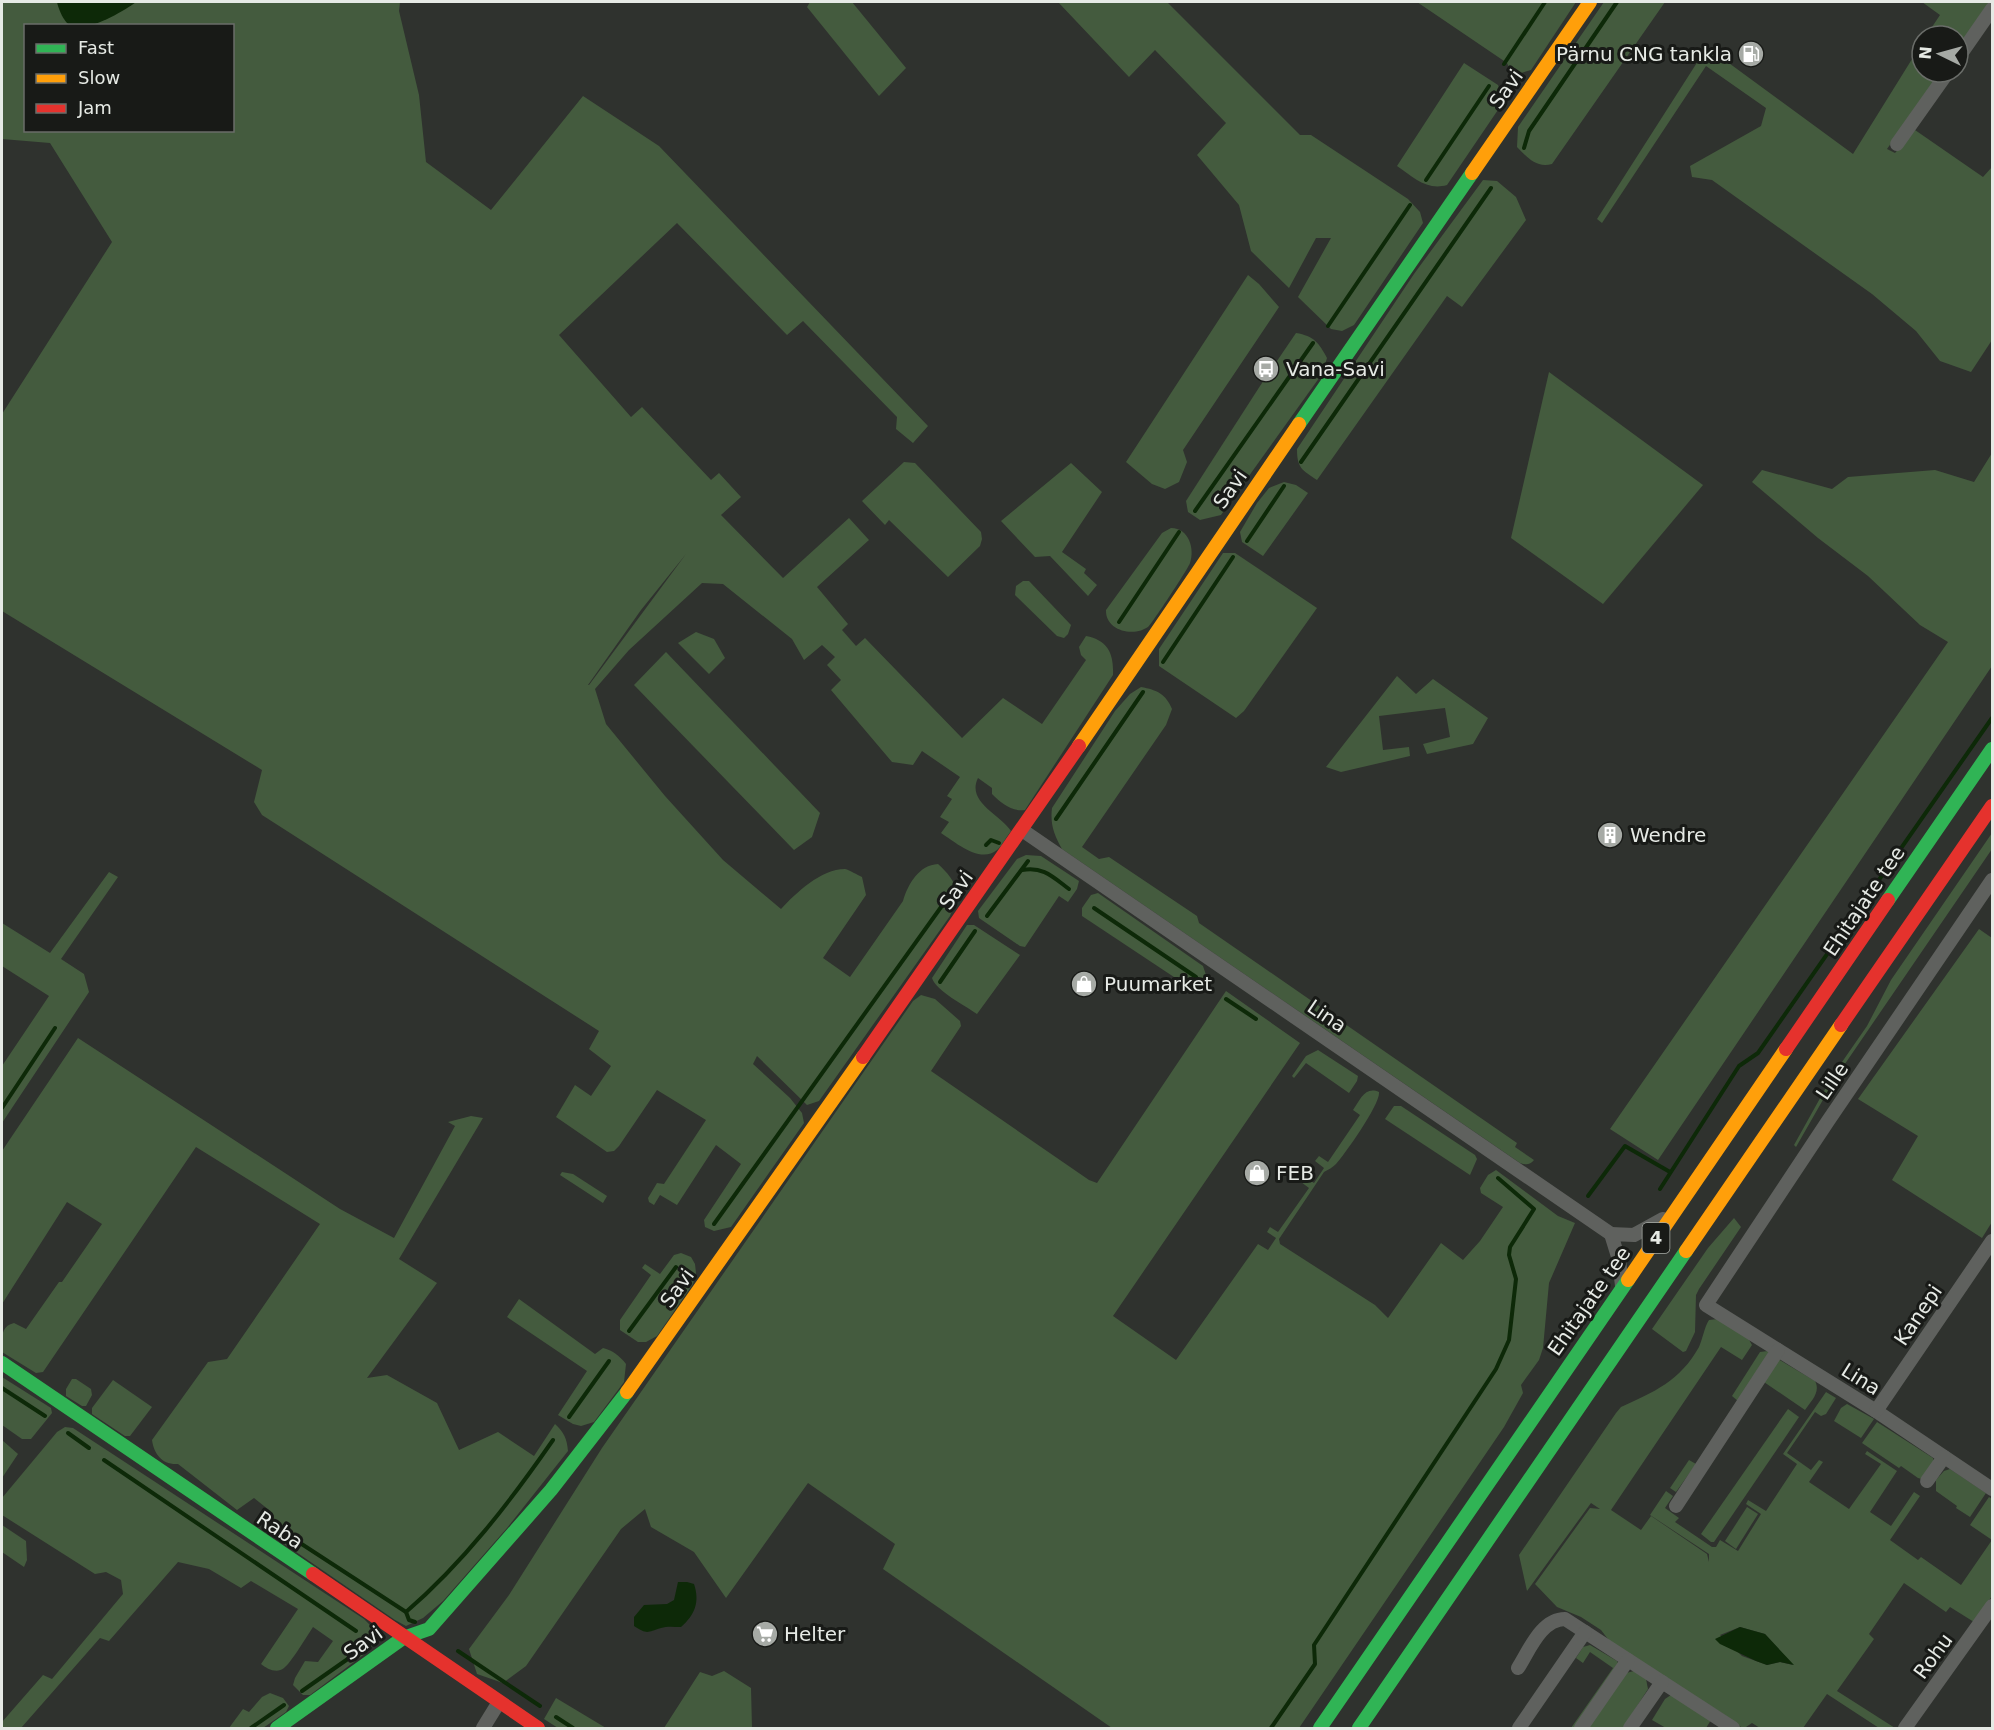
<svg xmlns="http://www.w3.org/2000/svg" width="1994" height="1730" font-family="'DejaVu Sans',sans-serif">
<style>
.green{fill:#445b3e;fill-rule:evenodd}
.water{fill:#0d2908}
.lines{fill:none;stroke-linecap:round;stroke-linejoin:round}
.stream{stroke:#0d2908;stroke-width:4}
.street{stroke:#5f615e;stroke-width:14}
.fast{stroke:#30b455;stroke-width:14}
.slow{stroke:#ff9f0a;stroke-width:14}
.jam{stroke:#e5322d;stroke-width:14}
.labels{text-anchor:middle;stroke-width:6;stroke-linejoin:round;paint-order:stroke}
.shield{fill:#181a17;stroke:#a8aca7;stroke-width:1.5}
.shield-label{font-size:18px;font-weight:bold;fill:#e6eae5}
.poi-label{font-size:20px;fill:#e6eae5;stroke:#181a17;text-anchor:start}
.street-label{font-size:20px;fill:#e6eae5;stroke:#181a17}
</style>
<rect width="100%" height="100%" fill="#2f322e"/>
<!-- green -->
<g class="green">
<path d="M2,2H400L399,11L419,95L426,162L491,210L583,96L659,146L928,426L913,443L896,429L897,417L803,321L787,335L677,223L559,335L631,417L642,407L711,480L719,473L741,497L721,515L783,578L849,518L869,540L817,587L848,624L842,630L856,646L865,638L962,738L1003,698L1042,724L1086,660L1081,655L1079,647L1086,636C1108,640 1114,654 1113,675L1025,810C1012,812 1001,803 992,794V788L978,778C966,802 1001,815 1011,831C1006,837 1002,846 997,850C980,864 955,842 941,833L949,822L940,817L952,799L947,796L960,777L922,751L913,765L892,762L831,690L841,680L827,665L835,657L822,645L804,660L792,639L723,584L702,583L629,650L595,689L606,724L665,796L723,860L781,909C796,893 821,869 845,869C850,870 857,875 862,877L866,895L823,958L850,977L903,901C908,884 919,865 938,864C947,872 958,884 957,897C956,903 952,911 950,916L819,1101L807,1105L757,1056L753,1064L790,1098L802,1113L804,1123L731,1227L714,1231L705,1227L704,1220L741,1164L716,1145L677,1205L660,1195L654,1205L649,1202L648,1198L657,1183L664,1184L706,1120L657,1090L619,1146L614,1151L607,1152L556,1117L575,1085L591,1096L611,1066L589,1049L599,1031L262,815L254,802L262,770L2,611V414L112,242L50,143L2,139ZM26,26H232V130H26ZM686,554L589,685H588L641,610Z"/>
<polygon points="810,2 852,2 906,68 879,96 807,7"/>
<polygon points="1058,2 1167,2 1300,135 1311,135 1408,199 1420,212 1423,223 1354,325 1342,331 1331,329 1298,297 1331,238 1316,238 1289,288 1251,251 1239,205 1197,155 1226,123 1155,50 1129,77"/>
<polygon points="1417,2 1576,2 1531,70 1521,73 1511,72 1507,63"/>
<path d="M1604,2H1665L1552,164C1536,168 1528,158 1517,147L1518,127Z"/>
<polygon points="1922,2 1991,2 1958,48 1958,36 1926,36 1940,15"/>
<polygon points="1922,43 1922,72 1941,72 1887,149 1895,153 1915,130 1983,177 1992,167 1992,340 1971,372 1940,361 1916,331 1872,294 1712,180 1692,177 1690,166 1761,126 1766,108 1706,66 1602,223 1597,219 1707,47 1853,154"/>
<path d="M1464,63L1498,85L1504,101L1447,185C1427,191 1413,177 1397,166Z"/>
<path d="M1483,180L1497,181L1516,197L1526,220L1462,307L1447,296L1317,480C1302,470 1297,468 1297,449L1414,274Z"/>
<polygon points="1248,275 1259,284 1279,307 1183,450 1187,462 1179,482 1165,489 1152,484 1126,462"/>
<path d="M1296,333C1314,336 1319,343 1327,358L1322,374L1221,515L1200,520L1188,512L1186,501L1260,386Z"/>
<polygon points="1549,372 1703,485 1603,604 1511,538"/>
<polygon points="1992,453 1992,666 1658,1160 1610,1129 1948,642 1920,625 1868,576 1818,538 1752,482 1762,470 1832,489 1848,477 1935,470 1974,482"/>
<polygon points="904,462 915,463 981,532 982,539 980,546 948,577 889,520 885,525 862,501"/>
<polygon points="1071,463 1102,492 1062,552 1086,569 1084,573 1097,585 1088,596 1050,556 1035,557 1001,521"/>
<polygon points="1284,482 1296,485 1308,493 1263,556 1242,542 1240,532 1257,503 1269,488"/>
<path d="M1171,528C1189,528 1195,549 1190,563C1188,569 1153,622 1149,626C1135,638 1105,631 1106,610L1162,533Z"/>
<polygon points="1223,553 1235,553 1317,608 1244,711 1236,718 1159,666 1159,649"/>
<polygon points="1023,581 1029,581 1071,625 1068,634 1064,638 1057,636 1015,595 1016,586"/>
<polygon points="696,632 714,639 725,658 709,674 678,643"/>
<polygon points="666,652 820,813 812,837 794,850 634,685"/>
<polygon points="1397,676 1416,694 1433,679 1488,718 1473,744 1427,754 1423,744 1450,737 1445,708 1379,716 1383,750 1409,747 1410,756 1341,772 1326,767"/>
<path d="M1141,687C1157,690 1166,694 1172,709L1166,725L1082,847L1099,859L1109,857L1197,916L1199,923L1517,1143L1515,1147L1534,1160C1530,1165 1526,1165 1520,1163L1062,849C1054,835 1050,824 1052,808L1115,711L1130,694Z"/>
<polygon points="1992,833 1992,849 1836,1077 1796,1147 1794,1145 1833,1075 1867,1026 1891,980"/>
<polygon points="1026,855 1041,856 1079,881 1077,889 1068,902 1059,896 1025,947 1020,946 979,918 978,911 1017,859"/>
<polygon points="109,872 118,877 61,959 84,974 89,992 2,1123 2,1066 49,996 2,966 2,923 50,953"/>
<polygon points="1098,893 1203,966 1206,975 1200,984 1186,985 1082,916 1082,908 1091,895"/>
<path d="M967,925H974L1020,955L977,1014C966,1006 936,991 932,978Z"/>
<polygon points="1979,929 1992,938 1992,1222 1982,1238 1892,1180 1918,1136 1858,1099"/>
<path d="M1226,991L1300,1043L1113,1316L1176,1360L1258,1244L1268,1250L1276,1238L1267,1232L1270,1227L1278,1232L1309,1188L1301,1182L1305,1177L1314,1183L1324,1168L1315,1161L1319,1156L1328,1162L1360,1115L1353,1110C1360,1100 1365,1086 1379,1092C1381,1103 1345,1154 1336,1164C1333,1167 1328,1170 1324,1172L1279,1239L1280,1244L1375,1305L1388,1318L1441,1243L1463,1260L1480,1241L1503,1207L1481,1193L1480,1188L1488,1175L1496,1170L1558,1216L1575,1223L1549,1283L1543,1348L1539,1360L1521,1385L1523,1393L1504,1427L1299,1728H1112L883,1569L895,1544L808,1483L726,1598L694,1552L651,1527L645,1509L621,1529L526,1666L503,1683L477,1674L469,1649L509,1595L602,1448L913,1001L921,995L935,999L960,1021L961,1026L931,1071L1089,1180L1097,1183Z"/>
<path d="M78,1038L340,1209L394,1238L455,1126L448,1122L471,1116L483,1118L399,1259L437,1283L367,1378L387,1375L437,1403L459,1450L498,1432L534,1456L555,1424C564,1432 567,1439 568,1451L507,1528L443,1601L423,1618L406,1626L395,1620L267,1532L269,1510L254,1498L237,1510L178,1464C162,1465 154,1454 152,1440L208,1362L227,1359L320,1224L196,1147L43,1372L36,1373L2,1352C2,1339 0,1326 14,1323L26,1329L59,1282H62L102,1224L67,1202L2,1304V1151Z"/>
<polygon points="1318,1050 1358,1076 1357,1081 1349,1093 1306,1063 1294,1078 1292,1076 1306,1056"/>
<polygon points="1394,1106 1401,1106 1475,1155 1477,1159 1470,1175 1385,1119"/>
<polygon points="562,1172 573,1174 607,1196 603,1203 560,1175"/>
<polygon points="1734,1218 1741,1227 1699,1289 1696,1295 1695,1332 1686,1351 1683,1352 1652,1329 1708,1248"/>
<polygon points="681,1253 691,1257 695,1264 696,1273 693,1284 657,1336 646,1342 638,1342 620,1330 620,1320 651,1275 642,1268 645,1264 660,1274 674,1255"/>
<path d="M519,1299L595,1354L603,1348C612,1350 620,1356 626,1364L624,1382L594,1422L581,1426L573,1424L558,1415L587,1371L507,1317Z"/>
<path d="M1718,1319L1747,1336L1752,1345L1742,1360L1721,1347L1613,1507L1611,1510L1641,1530L1651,1516L1707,1554L1709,1562V1554L1650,1515L1666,1491L1673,1496L1665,1508L1679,1518L1675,1522L1712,1547H1716L1720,1540L1738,1551L1761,1514L1746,1504L1748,1500L1766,1511L1797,1464L1783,1454L1826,1392L1836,1398L1826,1414L1821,1416L1815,1412L1787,1453L1811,1470L1819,1460L1823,1462L1809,1482L1849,1509L1881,1464L1865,1454L1867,1451L1897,1471L1870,1512L1891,1526L1914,1492L1920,1496L1890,1540L1918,1560L1921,1557L1961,1585L1992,1540L1970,1525L1989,1497L1992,1499V1596L1974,1622L1950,1607L1946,1612L1904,1583L1869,1634L1874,1639L1837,1691L1895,1728H1879L1827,1694L1803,1728H1760L1752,1723L1746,1727H1741L1722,1713L1614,1647L1601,1630L1581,1617L1557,1607L1535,1584L1590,1508L1600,1509L1591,1503L1527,1591L1519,1555L1616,1413L1621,1407C1654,1392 1680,1381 1699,1347C1703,1338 1704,1328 1709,1320ZM1740,1627L1765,1634L1793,1665L1780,1662L1767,1665L1742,1656L1720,1635Z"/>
<polygon points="1768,1351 1769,1358 1738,1401 1732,1396 1760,1352"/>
<path d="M1778,1359L1815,1381C1821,1392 1811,1401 1805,1410L1761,1380Z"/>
<polygon points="2,1377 51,1408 52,1413 31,1439 22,1439 2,1425"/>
<polygon points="72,1379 76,1379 91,1389 92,1395 86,1406 82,1406 66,1396 66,1389"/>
<polygon points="113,1380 152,1407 130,1436 125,1436 92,1414 92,1408"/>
<polygon points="1847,1404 1874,1419 1861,1438 1834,1421 1841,1408"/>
<polygon points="1788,1409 1799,1417 1714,1542 1711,1542 1701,1534"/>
<polygon points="1877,1422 1933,1458 1934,1462 1922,1479 1918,1478 1901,1466 1899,1468 1862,1443"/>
<path d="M65,1427L73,1428L364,1619L376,1631L374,1643L370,1650L310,1695H303L293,1685L295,1678L305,1661L318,1662L333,1641L313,1627C307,1636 291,1663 284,1668C277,1674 267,1669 261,1664L298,1609L251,1581L241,1588L209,1569L178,1562L109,1641L100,1638L21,1728H2V1722L43,1675L52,1679L123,1594L121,1580L106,1572L95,1574L2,1515V1498L57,1432Z"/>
<polygon points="2,1440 18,1454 2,1478"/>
<polygon points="1689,1460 1696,1464 1676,1492 1670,1488"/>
<polygon points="1950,1469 1986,1493 1970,1517 1956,1508 1957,1506 1936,1491 1936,1480 1944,1471"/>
<polygon points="1747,1507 1758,1514 1736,1549 1725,1541"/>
<polygon points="2,1525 26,1541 27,1560 24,1567 2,1552"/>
<polygon points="1590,1645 1617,1661 1619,1666 1577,1728 1571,1728 1613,1668 1590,1652 1583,1663 1576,1658 1583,1647"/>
<polygon points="724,1671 751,1688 752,1728 664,1728 700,1672 712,1676"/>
<polygon points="1634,1671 1646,1679 1648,1689 1623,1728 1587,1728 1626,1673"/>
<polygon points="270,1693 283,1698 289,1706 286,1712 263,1728 229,1728 243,1709 249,1712 262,1697"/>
<polygon points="1671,1695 1711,1720 1706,1728 1666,1728 1652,1720 1665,1699"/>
<polygon points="556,1698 606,1728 558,1728 544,1719"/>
</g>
<!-- water -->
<g class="water">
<path d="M57,2H136C124,11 81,37 67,23C62,18 58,7 57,2Z"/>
<path d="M678,1582H687L694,1584C700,1602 695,1615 681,1627C674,1627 667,1626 661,1628C647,1632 648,1635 634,1626V1617L644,1605L667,1604L674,1600Z"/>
<polygon points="1740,1627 1765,1634 1794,1665 1780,1662 1767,1665 1756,1661 1720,1644 1715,1639"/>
</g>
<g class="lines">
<!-- stream -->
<g class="stream">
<polyline points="1504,64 1545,2"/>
<polyline points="1524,148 1529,131 1617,2"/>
<polyline points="1426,180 1489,86"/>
<polyline points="1328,326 1410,205"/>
<polyline points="1301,462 1491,188"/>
<polyline points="1195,511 1313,343"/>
<polyline points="1247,541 1284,486"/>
<polyline points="1119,622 1179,532"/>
<polyline points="1163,662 1233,557"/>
<polyline points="1056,819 1143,692"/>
<polyline points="986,845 991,840 999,843"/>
<path d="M1022,870C1043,866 1053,877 1069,889"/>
<polyline points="1094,908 1196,977"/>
<polyline points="987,916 1028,861"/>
<polyline points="940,982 975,931"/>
<polyline points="1226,999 1256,1019"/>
<polyline points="2,1108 55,1028"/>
<polyline points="1660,1189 1739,1066 1758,1053 1992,718"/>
<polyline points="1588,1196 1625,1146 1670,1172"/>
<polyline points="714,1224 954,889"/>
<polyline points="629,1331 676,1267"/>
<polyline points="2,1388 45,1416"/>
<polyline points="569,1417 609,1361"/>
<polyline points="68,1433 89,1448"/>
<polyline points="104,1460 356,1631"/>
<polyline points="271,1524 406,1612 409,1620 415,1622"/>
<path d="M406,1612C463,1563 510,1502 553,1440"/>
<polyline points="458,1651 540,1706"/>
<polyline points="302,1691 372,1642"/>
<polyline points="556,1717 573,1728"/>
<polyline points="251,1728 284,1705"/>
<polyline points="1271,1728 1315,1664 1314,1645 1496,1369 1509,1340 1516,1279 1509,1255 1510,1247 1534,1209 1498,1178"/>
</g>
<!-- street -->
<g class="street">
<polyline points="1958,58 1992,9"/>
<polyline points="1897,144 1948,72"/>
<polyline points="1022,830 1611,1234"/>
<polyline points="1992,880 1828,1121 1706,1305 1876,1411 1992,1489"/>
<polyline points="1622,1286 1619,1260 1611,1234 1634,1235 1663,1219"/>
<polyline points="1876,1411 1992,1241"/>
<polyline points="1927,1481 1944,1457"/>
<polyline points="1676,1506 1778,1350"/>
<path d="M1518,1668C1529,1651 1541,1619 1565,1619L1733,1728"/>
<polyline points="483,1728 499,1702"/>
<polyline points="1519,1728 1585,1632"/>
<polyline points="1581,1728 1628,1660"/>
<polyline points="1630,1728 1662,1682"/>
<polyline points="1905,1728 1992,1606"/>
</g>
<!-- fast -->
<g class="fast">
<polyline points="1299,424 1472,173"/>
<polyline points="1888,900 1992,749"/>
<polyline points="2,1363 313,1574"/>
<polyline points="277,1728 403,1638 429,1629 551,1490 627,1392"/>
<polyline points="1320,1728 1628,1280"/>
<polyline points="1359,1728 1686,1251"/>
</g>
<!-- slow -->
<g class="slow">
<polyline points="1472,173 1590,2"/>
<polyline points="1079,746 1299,424"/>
<polyline points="1686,1251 1841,1025"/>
<polyline points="1628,1280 1786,1049"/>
<polyline points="627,1392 863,1057"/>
</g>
<!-- jam -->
<g class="jam">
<polyline points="1841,1025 1992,806"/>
<polyline points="1786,1049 1888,900"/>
<polyline points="863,1057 1079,746"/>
<polyline points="313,1574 538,1728"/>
</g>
</g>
<!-- icons -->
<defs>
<g id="fuel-disc" transform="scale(1.35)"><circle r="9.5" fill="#a6aaa5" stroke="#181a17"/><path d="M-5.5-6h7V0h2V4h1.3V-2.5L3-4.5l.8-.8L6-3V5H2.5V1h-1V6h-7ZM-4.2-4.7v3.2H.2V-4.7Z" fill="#fff"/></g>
<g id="bus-disc" transform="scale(1.35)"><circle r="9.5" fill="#a6aaa5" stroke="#181a17"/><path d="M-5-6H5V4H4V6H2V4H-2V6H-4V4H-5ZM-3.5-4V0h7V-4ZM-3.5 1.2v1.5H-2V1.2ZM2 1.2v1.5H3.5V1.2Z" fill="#fff"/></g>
<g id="building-disc" transform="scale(1.35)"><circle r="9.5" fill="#a6aaa5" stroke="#181a17"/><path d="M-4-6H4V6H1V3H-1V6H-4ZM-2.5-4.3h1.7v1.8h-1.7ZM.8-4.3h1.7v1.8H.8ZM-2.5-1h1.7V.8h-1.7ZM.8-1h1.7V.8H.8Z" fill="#fff"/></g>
<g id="shop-disc" transform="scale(1.35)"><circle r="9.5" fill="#a6aaa5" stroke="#181a17"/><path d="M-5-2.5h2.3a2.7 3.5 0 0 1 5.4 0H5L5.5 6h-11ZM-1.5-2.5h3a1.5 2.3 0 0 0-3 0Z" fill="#fff"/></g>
<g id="supermarket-disc" transform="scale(1.35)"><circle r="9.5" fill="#a6aaa5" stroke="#181a17"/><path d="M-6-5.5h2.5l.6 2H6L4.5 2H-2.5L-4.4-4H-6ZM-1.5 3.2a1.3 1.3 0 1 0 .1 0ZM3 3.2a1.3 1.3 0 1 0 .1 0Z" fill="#fff"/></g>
</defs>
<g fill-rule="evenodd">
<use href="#fuel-disc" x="1751" y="54"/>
<use href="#bus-disc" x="1266" y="369"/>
<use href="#building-disc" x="1610" y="835"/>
<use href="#shop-disc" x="1084" y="984"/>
<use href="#shop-disc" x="1257" y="1173"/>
<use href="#supermarket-disc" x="765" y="1634"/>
</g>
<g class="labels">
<!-- shield labels -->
<rect class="shield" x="1642.5" y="1223" width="27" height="30" rx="4.5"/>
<g class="shield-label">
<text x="1656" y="1244">4</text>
</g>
<!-- poi labels -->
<g class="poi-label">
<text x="1732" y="61" text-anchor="end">Pärnu CNG tankla</text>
<text x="1286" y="376">Vana-Savi</text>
<text x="1630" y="842">Wendre</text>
<text x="1104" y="991">Puumarket</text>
<text x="1276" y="1180">FEB</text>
<text x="784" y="1641">Helter</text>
</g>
<!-- street labels -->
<g class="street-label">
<text transform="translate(1506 89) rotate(-55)" y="7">Savi</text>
<text transform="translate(1230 489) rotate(-55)" y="7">Savi</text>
<text transform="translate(956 890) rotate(-55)" y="7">Savi</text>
<text transform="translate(1864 901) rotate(-56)" y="7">Ehitajate tee</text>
<text transform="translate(1327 1016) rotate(34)" y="7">Lina</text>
<text transform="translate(1832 1081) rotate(-56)" y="7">Lille</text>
<text transform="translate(677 1288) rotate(-54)" y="7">Savi</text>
<text transform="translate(1589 1301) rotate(-55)" y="7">Ehitajate tee</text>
<text transform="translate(1918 1315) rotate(-56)" y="7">Kanepi</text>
<text transform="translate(1861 1379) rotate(32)" y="7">Lina</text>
<text transform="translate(280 1530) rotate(34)" y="7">Raba</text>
<text transform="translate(363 1643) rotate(-36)" y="7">Savi</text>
<text transform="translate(1933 1656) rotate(-54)" y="7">Rohu</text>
</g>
</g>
<!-- border -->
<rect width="1994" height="1730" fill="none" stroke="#e6eae5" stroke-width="6"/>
<!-- legend -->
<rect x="24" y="24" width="210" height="108" fill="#181a17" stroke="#6a6d69" stroke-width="1.5"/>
<rect x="36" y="44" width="30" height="9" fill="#30b455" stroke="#6a6d69" stroke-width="1.5"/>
<text x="78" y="54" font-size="18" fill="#e6eae5">Fast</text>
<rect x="36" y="74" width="30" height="9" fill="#ff9f0a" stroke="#6a6d69" stroke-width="1.5"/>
<text x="78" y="84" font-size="18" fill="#e6eae5">Slow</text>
<rect x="36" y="104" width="30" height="9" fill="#e5322d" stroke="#6a6d69" stroke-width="1.5"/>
<text x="78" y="114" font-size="18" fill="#e6eae5">Jam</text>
<!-- north arrow -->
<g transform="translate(1940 54) rotate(275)"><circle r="28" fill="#181a17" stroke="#6a6d69" stroke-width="1.5"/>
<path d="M0-4.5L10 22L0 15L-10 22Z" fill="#a6aaa5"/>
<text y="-9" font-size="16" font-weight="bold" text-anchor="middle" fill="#e6eae5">N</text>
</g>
</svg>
